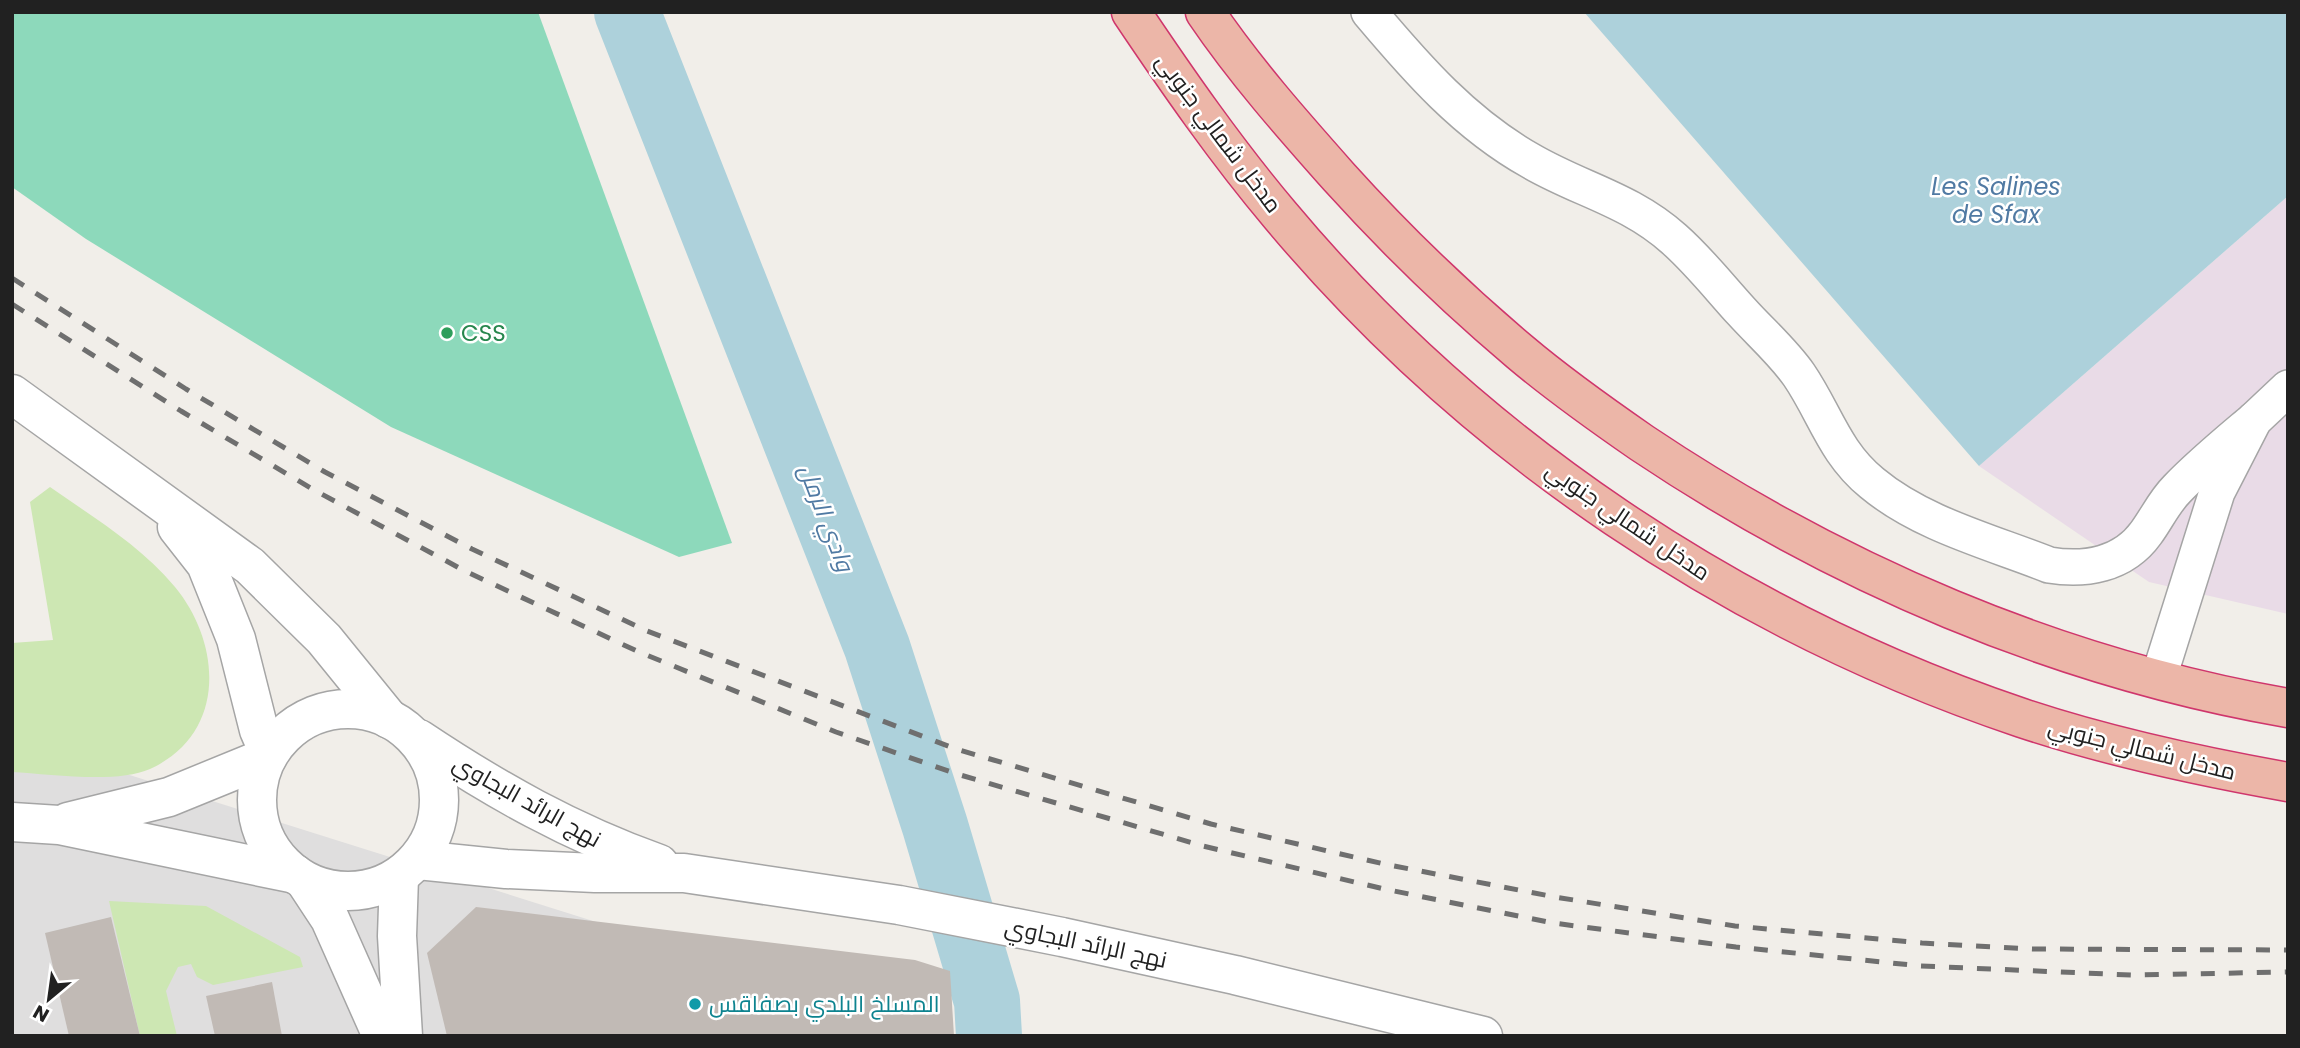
<svg xmlns="http://www.w3.org/2000/svg" width="2300" height="1048" font-family="Poppins,Cairo,sans-serif">
<style>
.residential{fill:#dfdede}
.industrial{fill:#e9dbe7}
.grass{fill:#cde7b3}
.pitch{fill:#8dd9bb}
.water{fill:#add1db}
.lines{fill:none;stroke-linecap:round;stroke-linejoin:round}
.river{stroke:#add1db;stroke-width:66}
.building{fill:#c1bab5}
.minor-casing{stroke:#a5a5a5;stroke-width:38}
.tertiary-casing{stroke:#a5a5a5;stroke-width:41}
.trunk-casing{stroke:#cf366c;stroke-width:41}
.minor{stroke:#fff;stroke-width:35}
.tertiary{stroke:#fff;stroke-width:38}
.trunk{stroke:#ecb6a8;stroke-width:38}
.rail{stroke:#6f6f6f;stroke-width:5;stroke-dasharray:14 14;stroke-linecap:butt}
.leisure-dot{fill:#2e9e5b;stroke:#fff;stroke-width:2.5}
.culture-dot{fill:#0f9aa8;stroke:#fff;stroke-width:2.5}
.labels{text-anchor:middle;stroke-width:5;stroke-linejoin:round;paint-order:stroke}
.street-label{font-size:23px;fill:#212121;stroke:#fff}
.leisure-label{font-size:23px;fill:#27864d;stroke:#fff;text-anchor:start}
.culture-label{font-size:23px;fill:#0d838f;stroke:#fff;text-anchor:start}
.water-label{font-size:24px;font-style:italic;fill:#507aa3;stroke:#fff}
</style>
<rect width="100%" height="100%" fill="#f1eee9"/>
<!-- residential -->
<polygon class="residential" points="12,738 736,966 762,1036 12,1036"/>
<!-- industrial -->
<polygon class="industrial" points="2288,196 2288,614 2149,582 1979,466"/>
<!-- grass -->
<g class="grass">
<path d="M50,487C94,518 140,545 175,587C222,644 227,734 150,769C117,784 50,774 12,772V643L53,640L30,502Z"/>
<polygon points="109,901 206,906 300,957 303,967 213,985 197,977 191,964 178,967 166,991 177,1036 140,1036"/>
</g>
<!-- pitch -->
<polygon class="pitch" points="12,12 538,12 732,543 679,557 391,427 86,239 12,187"/>
<!-- water -->
<polygon class="water" points="1584,12 2288,12 2288,196 1979,466"/>
<g class="lines">
<!-- river -->
<polyline class="river" points="627,12 877,647 935,826 987,1001 989,1036"/>
</g>
<!-- building -->
<g class="building">
<polygon points="476,907 915,960 950,971 954,1036 447,1036 427,953"/>
<polygon points="111,917 140,1036 69,1036 45,933"/>
<polygon points="272,982 282,1036 215,1036 206,996"/>
</g>
<g class="lines">
<!-- minor casing -->
<g class="minor-casing">
<g id="minor">
<path d="M1369,12C1417,69 1465,124 1531,161C1581,190 1629,199 1674,239C1699,261 1720,288 1742,312C1761,333 1783,352 1799,375C1825,413 1834,452 1872,483C1921,524 1991,542 2049,565C2085,571 2123,565 2146,533C2157,518 2164,502 2177,489C2201,464 2228,442 2254,420"/>
<polyline points="2158,680 2217,492 2254,420 2288,388"/>
</g>
</g>
<!-- tertiary casing -->
<g class="tertiary-casing">
<g id="tertiary">
<polyline points="12,394 250,566 324,639 389,719"/>
<polyline points="177,527 206,564 236,639 259,730 269,753"/>
<circle cx="348" cy="800" r="91"/>
<path d="M419,739C497,791 570,832 659,864"/>
<polyline points="12,822 59,825 295,874"/>
<polyline points="68,822 169,797 267,757"/>
<polyline points="418,860 506,869 595,873 684,873 899,905 1062,937 1235,975 1483,1036"/>
<polyline points="399,877 397,936 403,1036"/>
<polyline points="305,881 330,919 382,1036"/>
</g>
</g>
<!-- trunk casing -->
<g class="trunk-casing">
<g id="trunk">
<path d="M1131,12C1178,82 1226,151 1280,215C1474,447 1736,622 2022,718C2109,747 2198,766 2288,782"/>
<path d="M1205,12C1245,71 1292,124 1339,177C1395,239 1456,298 1520,352C1559,385 1600,414 1642,443C1836,573 2057,668 2288,708"/>
</g>
</g>
<!-- minor -->
<use href="#minor" class="minor"/>
<!-- tertiary -->
<use href="#tertiary" class="tertiary"/>
<!-- trunk -->
<use href="#trunk" class="trunk"/>
<!-- rail -->
<g class="rail">
<polyline points="12,278 186,389 325,472 472,549 647,631 956,749 1211,824 1384,864 1555,897 1735,926 1922,943 2032,949 2288,950"/>
<polyline points="12,304 181,411 314,490 465,571 639,652 836,732 957,774 1203,846 1384,889 1553,923 1736,947 1921,966 2131,975 2288,972"/>
</g>
</g>
<!-- markers -->
<circle class="leisure-dot" cx="447" cy="333" r="7"/>
<circle class="culture-dot" cx="695" cy="1004" r="7"/>
<g class="labels">
<!-- street labels -->
<g class="street-label">
<text transform="translate(1219 133) rotate(53)" y="8">مدخل شمالي جنوبي</text>
<text transform="translate(1628 521) rotate(34)" y="8">مدخل شمالي جنوبي</text>
<text transform="translate(2142 749) rotate(14)" y="8">مدخل شمالي جنوبي</text>
<text transform="translate(527 801) rotate(29)" y="8">نهج الرائد البجاوي</text>
<text transform="translate(1086 943) rotate(12)" y="8">نهج الرائد البجاوي</text>
</g>
<!-- leisure labels -->
<g class="leisure-label">
<text x="461" y="341">CSS</text>
</g>
<!-- culture labels -->
<g class="culture-label">
<text x="709" y="1012">المسلخ البلدي بصفاقس</text>
</g>
<!-- water labels -->
<g class="water-label">
<text x="1996" y="195">Les Salines<tspan x="1996" dy="28">de Sfax</tspan></text>
<text transform="translate(826 518) rotate(69)" y="8">وادي الرمل</text>
</g>
</g>
<!-- border -->
<rect width="2300" height="1048" fill="none" stroke="#212121" stroke-width="28"/>
<!-- north arrow -->
<g transform="translate(49 999) rotate(209)" stroke="#ffffff" stroke-width="5" paint-order="stroke">
<path d="M0-5L12 26L0 18L-12 26Z" fill="#212121"/>
<text y="-10" font-size="19" font-weight="bold" text-anchor="middle" fill="#212121">N</text>
</g>
</svg>
